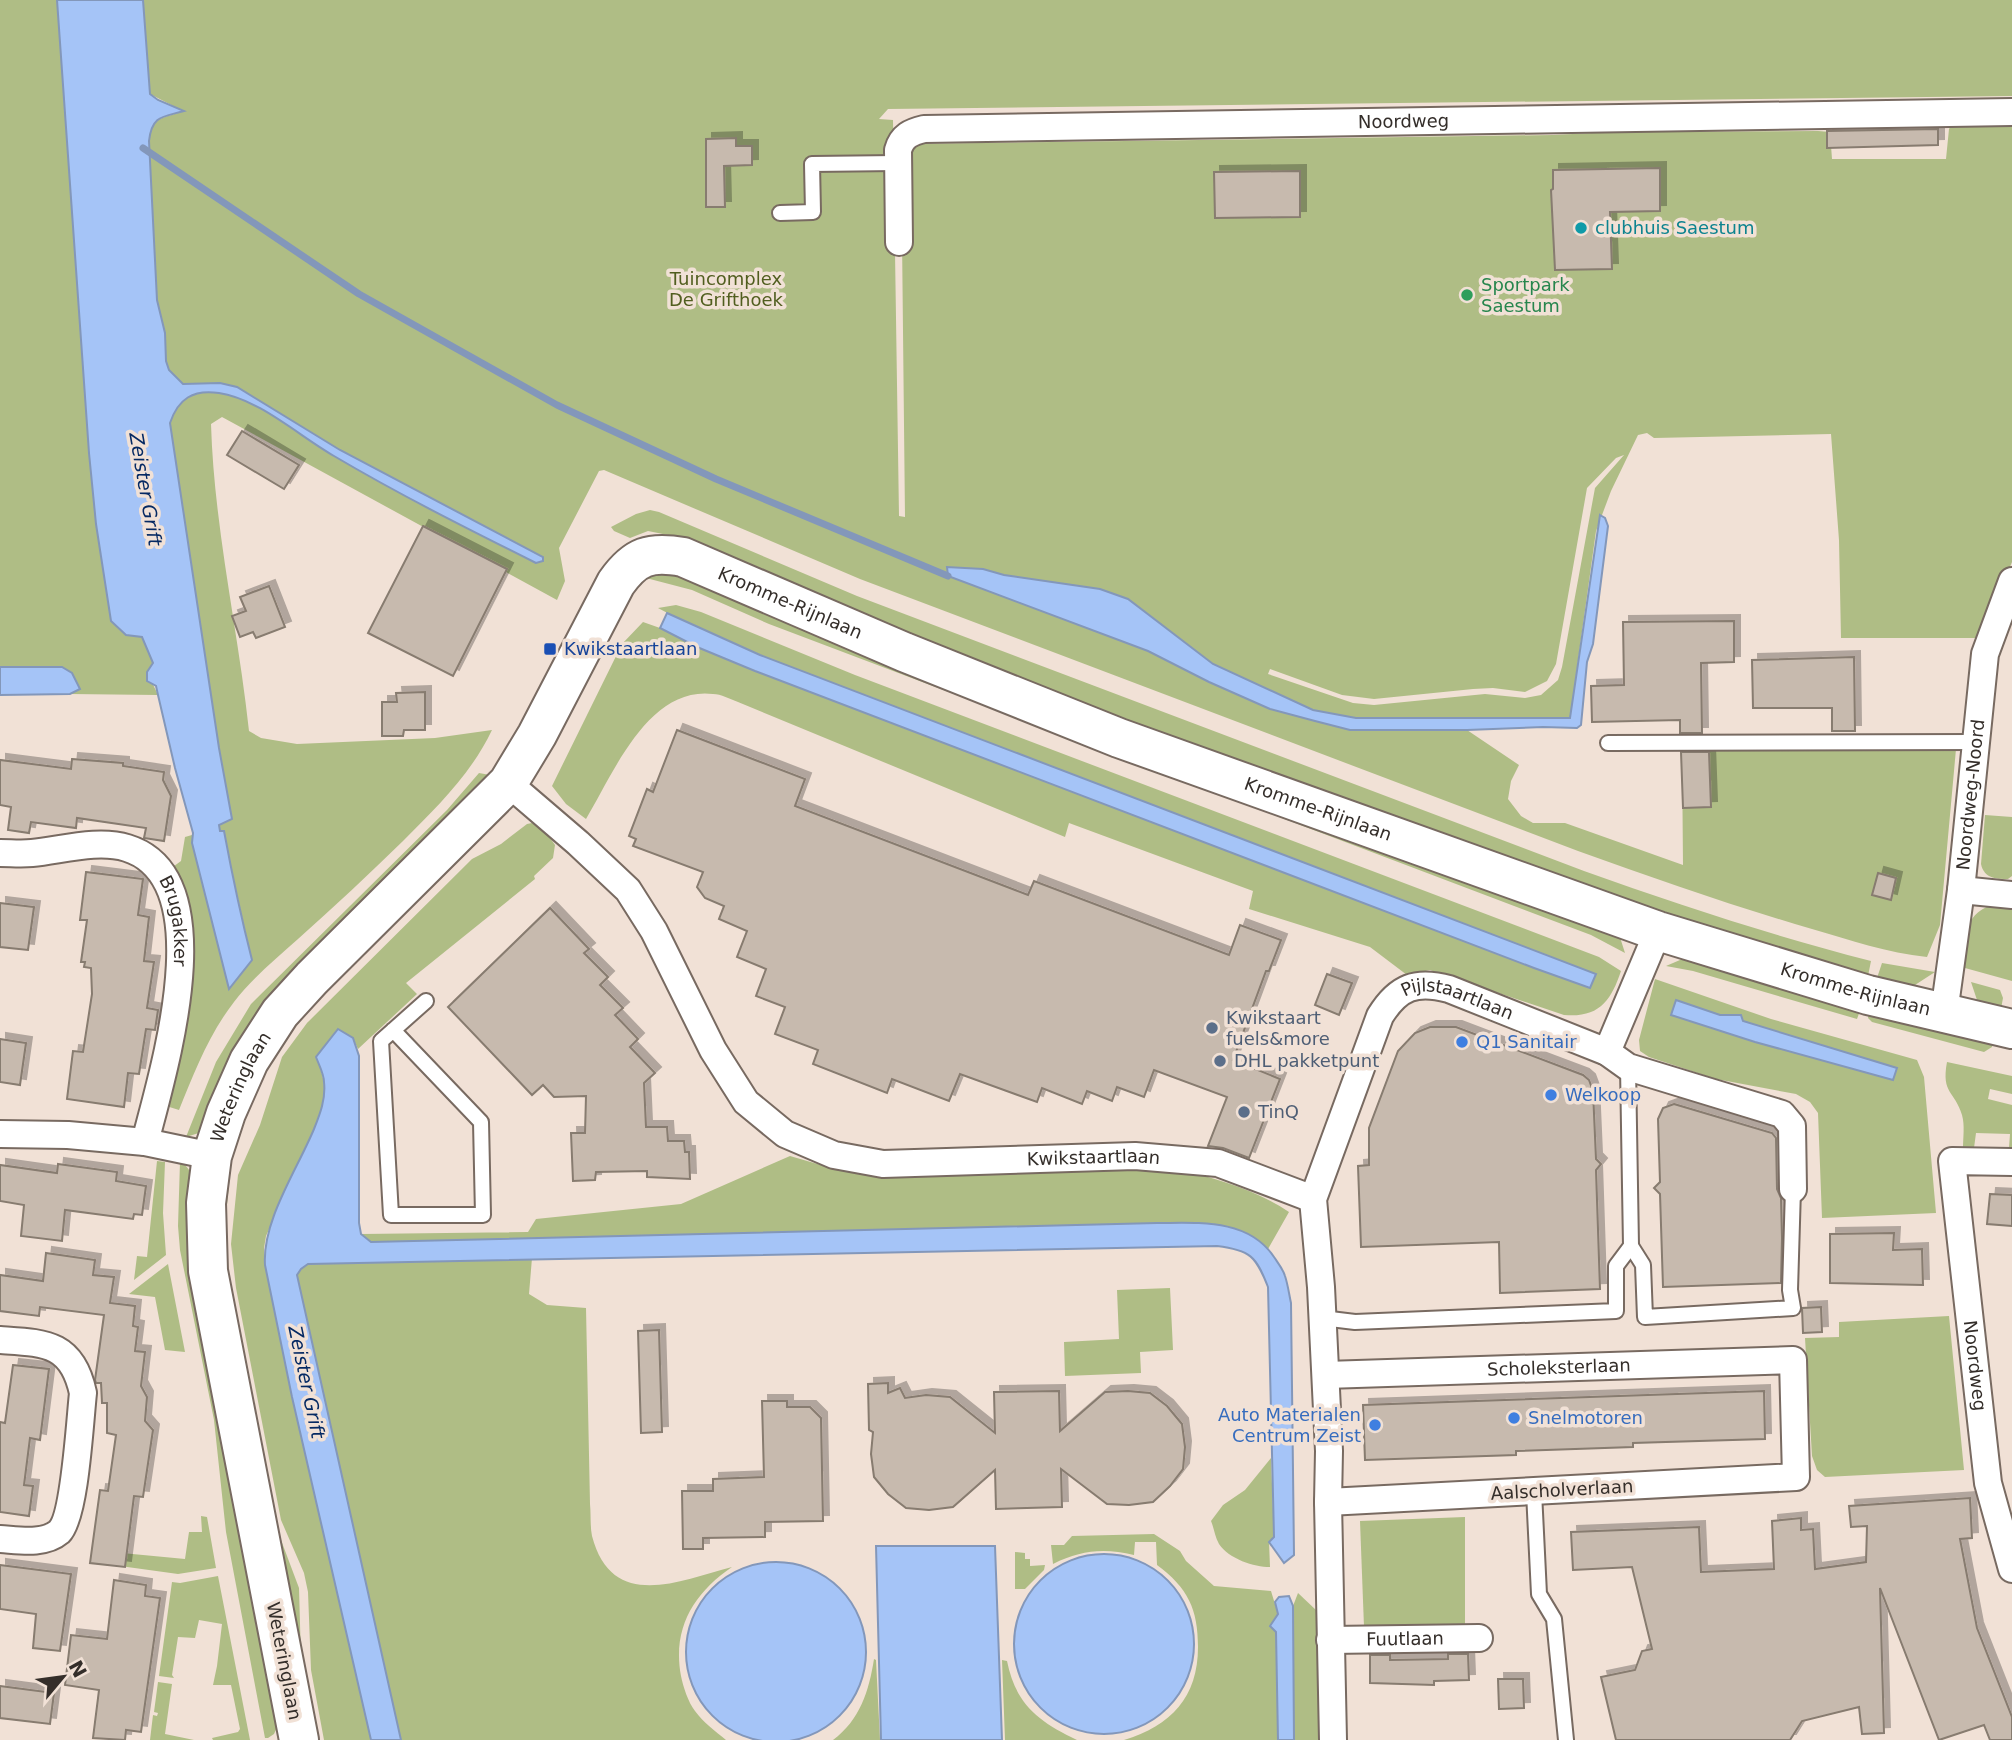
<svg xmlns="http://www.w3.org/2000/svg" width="2012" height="1740" font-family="'DejaVu Sans',sans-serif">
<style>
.green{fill:#afbd85;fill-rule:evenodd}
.water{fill:#a5c4f7;stroke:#8397ba;stroke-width:2}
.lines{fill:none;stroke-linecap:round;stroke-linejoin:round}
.stream{stroke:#8397ba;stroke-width:7}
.building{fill:#c7baae;stroke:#877b6f;stroke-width:2;filter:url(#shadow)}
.lane-casing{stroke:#786a61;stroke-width:18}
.street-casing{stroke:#786a61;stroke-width:30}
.secondary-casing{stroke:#786a61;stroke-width:42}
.lane{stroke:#fff;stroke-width:14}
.street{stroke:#fff;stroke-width:26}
.secondary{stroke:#fff;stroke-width:38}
.culture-dot{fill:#0f9aa8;stroke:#f1e1d6;stroke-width:2.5}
.leisure-dot{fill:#2e9e5b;stroke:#f1e1d6;stroke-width:2.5}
.transit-dot{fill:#1a4fb4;stroke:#f1e1d6;stroke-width:2.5}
.service-dot{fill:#5c6f8a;stroke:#f1e1d6;stroke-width:2.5}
.shop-dot{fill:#3f7fe0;stroke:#f1e1d6;stroke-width:2.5}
.labels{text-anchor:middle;stroke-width:7;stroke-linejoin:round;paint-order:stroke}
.street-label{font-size:18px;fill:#342e2a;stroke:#f1e1d6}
.culture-label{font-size:18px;fill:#0d838f;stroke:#f1e1d6;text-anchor:start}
.park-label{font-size:18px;fill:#515e1f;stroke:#f1e1d6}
.leisure-label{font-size:18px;fill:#27864d;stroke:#f1e1d6;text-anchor:start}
.transit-label{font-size:18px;fill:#164399;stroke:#f1e1d6;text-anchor:start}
.service-label{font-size:18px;fill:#4e5e75;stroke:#f1e1d6;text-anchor:start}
.shop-label{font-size:18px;fill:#366cbe;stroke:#f1e1d6;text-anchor:start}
.water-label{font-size:19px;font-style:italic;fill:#052963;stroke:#f1e1d6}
</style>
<defs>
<filter id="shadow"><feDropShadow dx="6" dy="-6" stdDeviation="0" flood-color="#0004"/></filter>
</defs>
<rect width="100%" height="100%" fill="#f1e1d6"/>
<!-- green -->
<g class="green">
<polygon points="0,0 57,0 89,453 111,621 126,635 143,637 153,663 147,672 158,695 70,694 79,689 62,667 0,667"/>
<path d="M143,0H2012V96L888,109L879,119L893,120L899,516L905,517L901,144L1553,135L1612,132L1818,131L1830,132L1832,159H1946L1949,129L1953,122L2012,121V562L1981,636L1976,638H1841L1839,540L1831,434L1654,438L1647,433L1638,435L1611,491L1596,531L1570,718H1356L1313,710L1213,664L1128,599L1100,589L1004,575L983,569L1061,618L1148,651L1209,682L1270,709L1412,731L1467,730L1519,765L1511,781L1508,799L1521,816L1533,823H1565L1683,865L1682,750L1956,749L1940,925L1927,957C1887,953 1851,940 1812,929C1733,906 1656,879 1578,851L860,579L604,470L599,471L559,548L565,581L557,600L222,417L211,424C214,527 238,629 249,731L261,738L297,744L435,738L492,730C471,774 437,807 403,841C369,874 334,907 298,939C276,959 252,978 234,1002C209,1034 194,1073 179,1110L163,1105L170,869L181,861L185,837L192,835V843L229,989L252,960C242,917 232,874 224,831L220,832L219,825L232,819L219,748L170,423C178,399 193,389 219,393C259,399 299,436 334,456C400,495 468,529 536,563L543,557L340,450L237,387L220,383L183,384L169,370L166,361L165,333L157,300L149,141C152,115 163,119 183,111L150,94ZM1624,455L1595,488L1562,667L1558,680L1541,695L1525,698L1485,694L1374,705L1353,703L1268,674L1270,669L1342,695L1374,699L1473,689L1493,688L1525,692L1547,681L1556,664L1587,488L1616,458Z"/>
<path d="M650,510L659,512L857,596L1584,871C1679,905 1774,936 1871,961L1868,976L1513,866L784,589L668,535L648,531L630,538L614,531L611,527L636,514Z"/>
<polygon points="659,567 1618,931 1625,953 1591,935 769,624 692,590 646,578 642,575"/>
<path d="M676,605L701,612L855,675L1599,957L1621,971C1611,1001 1599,1018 1564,1015L1430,970L1407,975L1370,947L1249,909L1253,891L1069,823L1065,837L738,702C730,699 721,694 713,694C648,686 613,774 586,819L566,804L552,786L622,644L643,622L660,628L697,647L755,671L1534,968L1596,975L760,655L694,627L658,608Z"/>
<polygon points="479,773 490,775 202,1132 186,1137 216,1062 251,1004 447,810"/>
<path d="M1985,815L2012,817V876L2008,879C1995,879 1984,878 1981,864Z"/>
<path d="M532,823L548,835L555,845L553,858L534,876L535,879L406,983L417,994L358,1049L353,1038L316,1056C325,1080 327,1090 320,1115L266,1236L264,1248L265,1265L292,1397L371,1740H324L311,1670L308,1592L304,1573L281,1520L236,1288L231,1244L238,1175L260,1125L282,1057L307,1023L472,859L501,844L527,824Z"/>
<path d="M1992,905H2012V981L1965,968C1967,940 1961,915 1992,905Z"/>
<polygon points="1687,957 1861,1008 1857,1019 1693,971 1666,966"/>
<polygon points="1882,963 1935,972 1915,985 1914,988 1877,978"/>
<polygon points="1655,979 1771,1019 1917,1060 1924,1077 1936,1213 1822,1218 1818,1113 1810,1102 1796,1094 1716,1079 1649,1057 1640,1051 1639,1040"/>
<polygon points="1971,982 2000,990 2003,998 2001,1009 1978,1003"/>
<polygon points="1869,1010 1993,1040 1992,1047 1984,1052 1872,1022 1868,1018"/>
<path d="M1947,1062L2012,1076V1094L1990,1089L1988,1099L2012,1105V1150L2009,1148L2010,1134L1976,1133L1974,1148L1963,1149C1963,1138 1965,1125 1962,1115C1955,1091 1941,1094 1947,1062Z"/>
<path d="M790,1156L838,1170L902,1174L1179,1169C1217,1179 1256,1190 1289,1212L1268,1249C1250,1234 1233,1228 1210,1223L371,1242L361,1234L528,1232L536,1219L681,1204Z"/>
<polygon points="157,1161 165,1162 163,1213 166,1255 134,1280 137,1256 147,1257"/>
<polygon points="180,1162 186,1166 196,1179 278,1725 274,1734 268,1738 265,1738 226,1532 214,1420 180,1250 178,1226"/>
<polygon points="225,1164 231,1165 224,1234 225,1270 278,1532 299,1588 301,1659 220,1269"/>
<path d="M532,1258L529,1294L547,1305L586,1308L590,1504C591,1514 590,1526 592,1536C612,1612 679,1581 732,1567C694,1593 672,1628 681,1676C683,1686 688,1702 695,1711C703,1722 715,1731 726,1740H401L297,1275L301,1269L308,1264Z"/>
<polygon points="168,1264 185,1352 165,1350 155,1297 129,1294"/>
<polygon points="1170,1288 1173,1350 1140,1352 1141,1373 1065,1376 1064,1342 1119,1339 1117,1290"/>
<polygon points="1949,1316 1964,1470 1825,1477 1817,1470 1812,1456 1805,1338 1839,1337 1839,1322"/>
<path d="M1271,1458L1274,1537L1269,1542L1270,1567C1254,1567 1229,1559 1219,1544C1215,1537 1214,1528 1211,1521L1223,1505L1245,1490Z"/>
<polygon points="201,1516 207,1517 216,1568 178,1574 120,1566 122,1553 185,1559 189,1532 202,1532"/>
<polygon points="1465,1517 1465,1626 1364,1627 1360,1521"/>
<path d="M1154,1534L1180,1551L1186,1561L1214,1586L1271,1591L1278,1614L1276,1632L1278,1740H1124C1171,1726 1198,1697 1198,1647C1198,1609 1188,1588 1157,1565L1156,1542H1135L1134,1555C1104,1548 1081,1550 1053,1564L1051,1545H1064L1072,1536Z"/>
<polygon points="1015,1552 1025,1553 1025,1559 1030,1559 1030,1566 1045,1565 1044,1570 1025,1589 1015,1589"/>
<polygon points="218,1576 250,1740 213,1740 212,1738 238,1732 240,1729 231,1685 213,1685 217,1666 222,1624 199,1620 195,1638 178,1637 172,1675 174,1678 159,1676 172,1582 180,1583"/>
<polygon points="1298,1593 1317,1611 1324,1740 1294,1740 1293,1606"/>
<path d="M874,1659L876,1660L880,1740H833C860,1720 869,1691 874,1659Z"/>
<path d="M1002,1660L1007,1661C1016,1705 1038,1721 1077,1740H1005Z"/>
<polygon points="158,1682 172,1684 165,1734 194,1740 150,1740 153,1715 157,1716 158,1713 154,1712"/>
</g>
<!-- water -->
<g class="water">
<path d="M57,0H143L150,94L158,100L184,111C163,117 152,115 149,141L157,300L165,333L166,361L169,370L183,384L220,383L237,387L340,450L543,557V561L536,563C468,529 400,495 334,456C299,436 259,399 219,393C193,389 178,399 170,423L219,748L232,819L219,825L220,831H224C232,874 241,917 252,960L229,989L192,843L193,833L175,768L158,695L156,686L147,681V672L153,663L142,637L126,635L111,621L96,524L89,453Z"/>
<polygon points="1600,515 1605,518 1608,526 1593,644 1587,662 1581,725 1577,728 1543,727 1467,730 1350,730 1315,721 1270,709 1209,682 1148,651 948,576 947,567 983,569 1004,575 1100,589 1128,599 1213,664 1313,710 1356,718 1570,718"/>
<polygon points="667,613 760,655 1596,974 1590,988 1534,968 755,671 697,647 660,628"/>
<polygon points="0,667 62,667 72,673 80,689 70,694 0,695"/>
<polygon points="1676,1000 1720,1015 1741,1015 1743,1021 1897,1068 1893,1080 1755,1042 1671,1015"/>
<path d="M338,1029L353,1038L359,1056V1223L361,1234L371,1242L1157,1223C1198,1223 1248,1218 1274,1257C1278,1263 1283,1269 1285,1276C1288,1285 1289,1294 1291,1303L1294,1555L1284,1563L1269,1542L1274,1537L1268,1287C1256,1256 1250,1250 1217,1246L308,1264L301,1269L297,1275L401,1740H371L292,1397L265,1265C262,1221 297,1170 314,1129C320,1114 326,1099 324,1082C324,1074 319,1065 316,1057Z"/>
<polygon points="876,1546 995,1546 1002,1740 881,1740"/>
<circle cx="1104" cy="1644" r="90"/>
<circle cx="776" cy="1652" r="90"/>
<polygon points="1289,1596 1293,1606 1294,1740 1278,1740 1276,1632 1270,1626 1278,1614 1275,1602 1279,1597"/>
</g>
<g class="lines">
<!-- stream -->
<polyline class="stream" points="143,148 359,294 557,405 716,479 948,576"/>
</g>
<!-- building -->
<g class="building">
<polygon points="1938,129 1938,145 1827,148 1827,131"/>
<polygon points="736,138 736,146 752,146 752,165 724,166 725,207 706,207 706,139"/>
<polygon points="1660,168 1660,211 1610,212 1612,269 1555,270 1551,190 1553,189 1553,170"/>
<polygon points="1300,171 1300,217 1215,218 1214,172"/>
<polygon points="242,431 299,465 284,489 227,455"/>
<polygon points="423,526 507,569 453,676 368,633"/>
<polygon points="269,586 285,627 256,638 253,632 240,637 232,616 246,611 240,597"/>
<polygon points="1734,621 1734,662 1701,663 1702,733 1680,733 1680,720 1592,722 1591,686 1624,685 1623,622"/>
<polygon points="1854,657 1855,731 1832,731 1832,708 1753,708 1752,660"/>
<polygon points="425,692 425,730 404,730 403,736 382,736 382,702 397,702 396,693"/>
<polygon points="677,730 805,779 795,806 1028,895 1034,881 1229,955 1240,925 1281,940 1269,971 1266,971 1233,1060 1280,1079 1249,1158 1223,1148 1208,1146 1227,1097 1154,1070 1144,1097 1117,1087 1112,1101 1087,1091 1082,1104 1042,1088 1037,1102 960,1074 949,1101 892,1079 887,1093 813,1064 818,1050 775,1034 785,1007 756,996 766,969 737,957 747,931 719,919 724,906 705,898 697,887 703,872 633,846 636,839 629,836 647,789 653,792"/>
<polygon points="1681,752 1709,752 1711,807 1683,808"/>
<polygon points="72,759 123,763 123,766 164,772 163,780 171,796 164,841 144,838 146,828 77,818 76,828 31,822 29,833 8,830 11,807 0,805 0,760 71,769"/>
<polygon points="86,872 143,879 138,915 149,917 144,961 154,962 147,1008 158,1010 155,1030 146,1029 139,1074 128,1073 124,1107 67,1099 73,1051 83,1052 92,994 91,968 84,967 85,962 81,962 87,920 80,920"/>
<polygon points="1878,873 1896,878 1891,900 1872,895"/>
<polygon points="0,903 34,907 28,950 0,947"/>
<polygon points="550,908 589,949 584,953 608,977 600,985 623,1008 615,1015 638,1039 630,1047 655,1073 644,1083 646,1127 667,1127 668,1141 684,1141 685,1152 689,1152 690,1179 647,1177 647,1171 596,1172 595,1180 573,1181 571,1133 585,1133 586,1096 554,1097 543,1085 532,1095 448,1007"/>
<polygon points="1327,974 1352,983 1339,1015 1315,1005"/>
<polygon points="1430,1027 1456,1027 1583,1075 1589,1080 1593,1091 1596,1159 1601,1164 1596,1170 1600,1289 1500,1293 1499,1242 1361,1247 1358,1166 1369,1165 1369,1128 1398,1051 1415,1033"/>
<polygon points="0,1039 26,1043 20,1085 0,1082"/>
<polygon points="1674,1104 1772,1133 1776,1138 1777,1189 1781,1198 1782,1238 1781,1283 1663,1287 1660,1194 1654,1188 1660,1182 1658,1119 1663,1108"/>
<polygon points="58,1164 117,1172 116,1181 146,1186 142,1215 134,1214 133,1219 65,1210 62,1241 21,1236 24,1205 0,1201 0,1165 57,1173"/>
<polygon points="1990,1194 2012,1195 2012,1226 1987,1224"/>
<polygon points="1894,1233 1893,1250 1922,1249 1923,1285 1830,1283 1830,1234"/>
<polygon points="46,1253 95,1260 93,1275 114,1277 110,1303 135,1306 133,1326 138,1327 135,1351 145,1352 141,1386 147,1397 145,1421 153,1430 143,1497 134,1496 125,1567 90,1563 100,1490 108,1491 116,1435 107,1433 107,1403 102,1403 101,1383 96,1383 95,1380 104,1315 40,1307 39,1316 0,1311 0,1275 43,1281"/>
<polygon points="1821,1307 1822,1332 1803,1333 1802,1308"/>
<polygon points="659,1330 662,1432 641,1433 638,1331"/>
<polygon points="13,1365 49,1369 40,1440 30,1438 24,1485 33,1486 29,1516 0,1512 0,1422 5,1423"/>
<polygon points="888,1383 888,1393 900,1388 905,1398 926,1395 950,1397 995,1433 994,1392 1059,1391 1060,1431 1105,1392 1128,1391 1150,1393 1167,1406 1182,1424 1185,1447 1183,1469 1170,1486 1153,1502 1129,1505 1107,1504 1061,1469 1062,1507 996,1509 995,1470 953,1507 929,1510 906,1508 888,1494 874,1477 871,1454 873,1432 869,1430 868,1384"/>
<polygon points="1764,1391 1765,1439 1633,1443 1633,1447 1516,1451 1516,1455 1365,1460 1363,1405"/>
<polygon points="762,1401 787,1401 787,1407 810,1407 821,1418 823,1521 765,1522 765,1537 703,1538 703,1549 683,1549 682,1491 713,1491 713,1479 764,1477"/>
<polygon points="1970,1498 1972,1538 1960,1539 1977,1628 2012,1717 2012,1740 1990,1740 1984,1725 1939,1740 1880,1588 1884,1733 1862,1734 1859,1707 1802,1721 1790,1740 1616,1740 1601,1677 1635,1670 1642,1651 1652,1649 1632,1567 1573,1570 1571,1532 1699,1527 1701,1572 1774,1569 1772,1521 1801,1518 1801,1530 1813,1529 1815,1569 1866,1562 1867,1526 1851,1527 1849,1506"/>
<polygon points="0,1565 71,1574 60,1651 33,1648 36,1614 0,1609"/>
<polygon points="114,1580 146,1585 145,1596 160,1598 141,1732 126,1730 125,1740 93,1738 99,1690 65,1685 71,1635 107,1639"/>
<polygon points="1448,1654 1468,1654 1469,1680 1434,1681 1434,1685 1370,1683 1370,1655 1390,1655 1390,1660 1448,1659"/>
<polygon points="1498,1679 1523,1679 1524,1708 1499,1709"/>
<polygon points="0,1686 54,1693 50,1724 0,1718"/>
</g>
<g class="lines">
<!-- lane casing -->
<g class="lane-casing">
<g id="lane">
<polyline points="780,213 813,212 812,164 897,163"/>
<polyline points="1608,743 1976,742"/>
<polyline points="393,1030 481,1122 483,1215 391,1215 381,1041 426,1001"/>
<polyline points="1631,1246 1643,1265 1645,1317 1793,1308 1790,1290 1793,1189"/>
<polyline points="1322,1318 1355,1322 1616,1311 1616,1266 1631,1246 1628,1067"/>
<polyline points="1534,1492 1539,1594 1554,1619 1566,1740"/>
</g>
</g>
<!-- street casing -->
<g class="street-casing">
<g id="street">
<path id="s1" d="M899,242L898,150C902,136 911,132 924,129L2012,112"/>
<path id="s2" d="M508,783L578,843L628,890L654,931L713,1050L746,1102L785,1134L834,1155L883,1164L1135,1156L1218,1163L1313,1199"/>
<path id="s3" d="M0,853C11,853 21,854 32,853C62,850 98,839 127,848C224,878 162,1075 145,1142"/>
<polyline points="1961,890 2012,895"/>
<path id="s4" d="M1944,1013L1961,890L1985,654L2012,581"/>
<polyline points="1607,1052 1658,931"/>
<polyline points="0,1134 68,1135 145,1142 212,1156"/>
<path id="s5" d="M2012,1162L1952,1161L1988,1483L2012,1569"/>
<path d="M0,1340C44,1343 72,1342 83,1393C80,1419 75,1517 59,1532C44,1545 18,1540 0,1539"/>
<path id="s6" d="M1326,1375L1793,1360L1796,1477L1328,1502"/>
<path id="s7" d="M1330,1640L1479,1638"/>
<path id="s8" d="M1333,1740L1328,1502L1329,1451L1321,1287L1313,1199L1380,1016C1398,987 1416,980 1449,989L1607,1052L1628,1067L1782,1114L1792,1126L1793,1189"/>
</g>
</g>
<!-- secondary casing -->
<g class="secondary-casing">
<g id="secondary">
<path id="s9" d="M299,1740L208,1271L206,1203L212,1156L226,1113L249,1061L280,1013L312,978L508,783L537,735L616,583C635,556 650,551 683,557L904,652L1119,738L1658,931L1868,995L2012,1029"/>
</g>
</g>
<!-- lane -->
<use href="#lane" class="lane"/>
<!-- street -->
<use href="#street" class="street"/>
<!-- secondary -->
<use href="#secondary" class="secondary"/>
</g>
<!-- markers -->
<circle class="culture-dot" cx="1581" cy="228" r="7"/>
<circle class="leisure-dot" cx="1467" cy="295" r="7"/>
<rect class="transit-dot" x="543" y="642" width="14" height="14" rx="3.5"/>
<g class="service-dot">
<circle cx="1212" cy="1028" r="7"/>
<circle cx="1220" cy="1061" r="7"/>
<circle cx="1244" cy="1112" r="7"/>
</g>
<g class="shop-dot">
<circle cx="1462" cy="1042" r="7"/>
<circle cx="1551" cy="1095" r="7"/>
<circle cx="1514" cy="1418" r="7"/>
<circle cx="1375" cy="1425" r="7"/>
</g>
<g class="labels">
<!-- street labels -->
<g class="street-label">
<text dy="6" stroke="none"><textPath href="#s1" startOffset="607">Noordweg</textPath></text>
<text dy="6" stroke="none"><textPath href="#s9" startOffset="1498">Kromme-Rijnlaan</textPath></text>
<text dy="6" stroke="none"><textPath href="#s4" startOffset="220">Noordweg-Noord</textPath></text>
<text dy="6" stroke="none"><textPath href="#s9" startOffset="2065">Kromme-Rijnlaan</textPath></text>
<text dy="6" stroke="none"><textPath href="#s3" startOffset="222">Brugakker</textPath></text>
<text dy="6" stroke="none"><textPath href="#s9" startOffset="2632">Kromme-Rijnlaan</textPath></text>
<text dy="6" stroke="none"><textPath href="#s8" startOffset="828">Pijlstaartlaan</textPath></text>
<text dy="6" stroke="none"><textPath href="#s9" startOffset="668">Weteringlaan</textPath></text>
<text dy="6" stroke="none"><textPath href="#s2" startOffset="768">Kwikstaartlaan</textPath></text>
<text dy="6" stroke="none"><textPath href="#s5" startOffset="266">Noordweg</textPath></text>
<text dy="6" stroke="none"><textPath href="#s6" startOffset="233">Scholeksterlaan</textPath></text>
<text transform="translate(1562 1490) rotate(-3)" y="6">Aalscholverlaan</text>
<text dy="6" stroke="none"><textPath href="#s7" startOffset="75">Fuutlaan</textPath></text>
<text transform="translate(284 1661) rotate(79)" y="6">Weteringlaan</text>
</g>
<!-- culture labels -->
<g class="culture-label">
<text x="1595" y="234">clubhuis Saestum</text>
</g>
<!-- park labels -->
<g class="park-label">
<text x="726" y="285">Tuincomplex<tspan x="726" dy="21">De Grifthoek</tspan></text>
</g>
<!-- leisure labels -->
<g class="leisure-label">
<text x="1481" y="291">Sportpark<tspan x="1481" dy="21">Saestum</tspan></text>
</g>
<!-- transit labels -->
<g class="transit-label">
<text x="564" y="655">Kwikstaartlaan</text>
</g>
<!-- service labels -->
<g class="service-label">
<text x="1226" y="1024">Kwikstaart<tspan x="1226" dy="21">fuels&amp;more</tspan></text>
<text x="1234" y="1067">DHL pakketpunt</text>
<text x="1258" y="1118">TinQ</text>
</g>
<!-- shop labels -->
<g class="shop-label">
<text x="1476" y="1048">Q1 Sanitair</text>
<text x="1565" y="1101">Welkoop</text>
<text x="1361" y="1421" text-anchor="end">Auto Materialen<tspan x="1361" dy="21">Centrum Zeist</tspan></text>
<text x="1528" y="1424">Snelmotoren</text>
</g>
<!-- water labels -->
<g class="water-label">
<text transform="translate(146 489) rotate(80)" y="7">Zeister Grift</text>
<text transform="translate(307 1382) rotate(78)" y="7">Zeister Grift</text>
</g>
</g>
<!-- north arrow -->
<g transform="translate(63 1677) rotate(61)" stroke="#f1e1d6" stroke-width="5" paint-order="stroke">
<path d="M0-5L12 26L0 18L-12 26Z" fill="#342e2a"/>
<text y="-10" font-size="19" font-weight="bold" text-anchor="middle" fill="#342e2a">N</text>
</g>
</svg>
